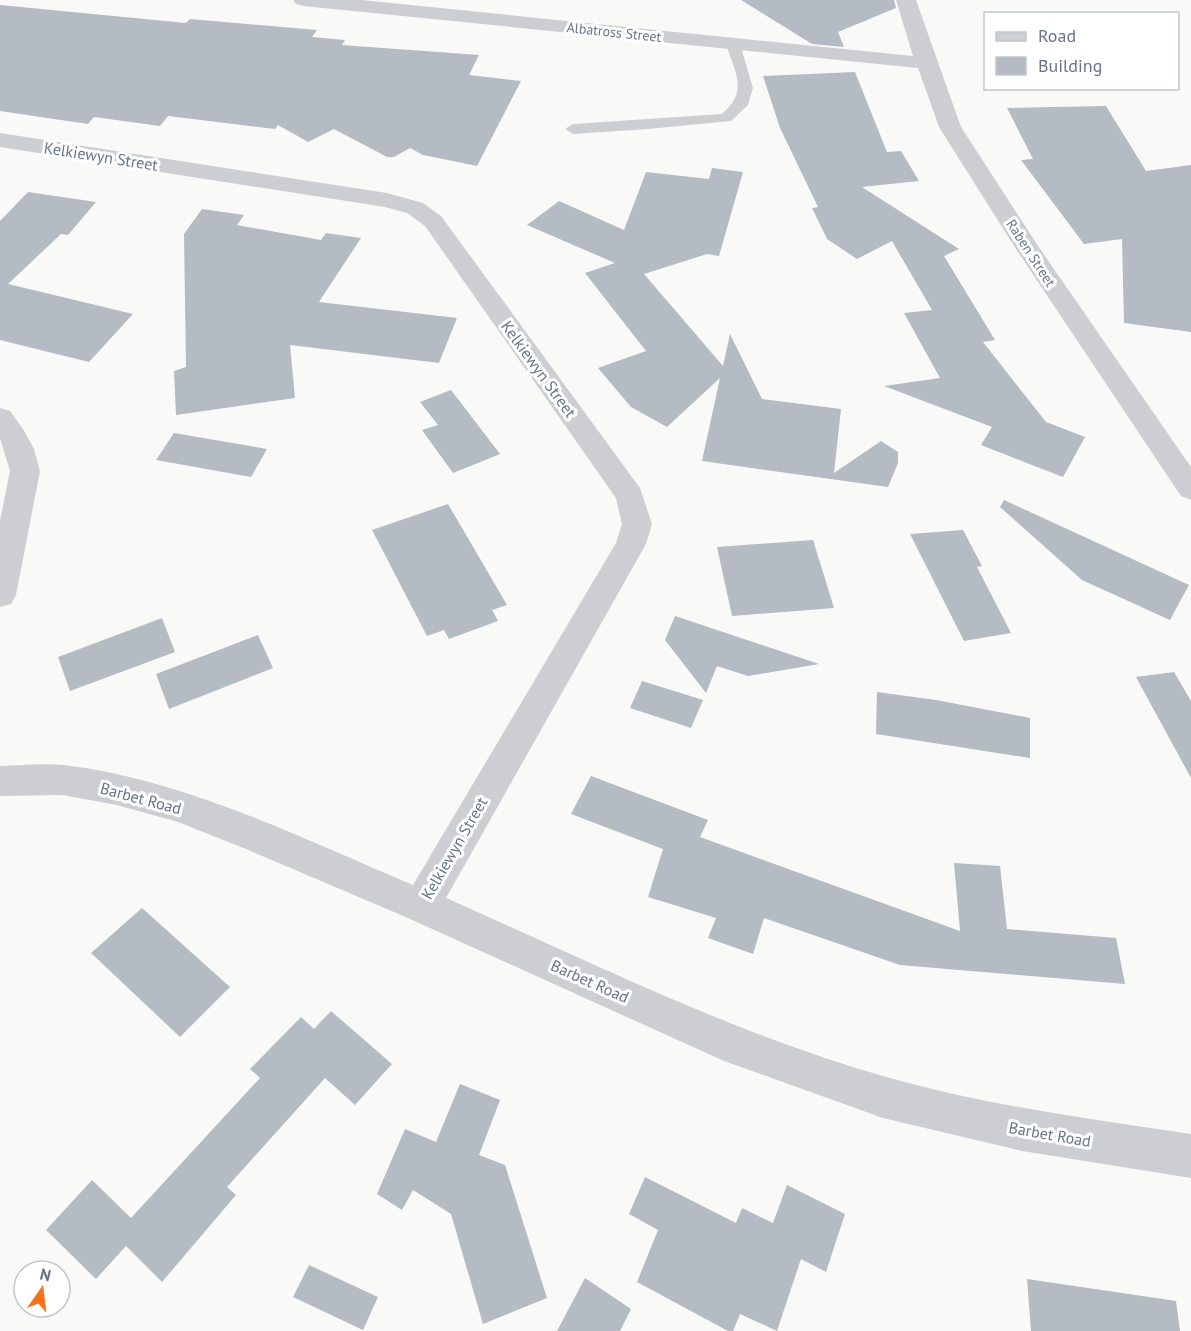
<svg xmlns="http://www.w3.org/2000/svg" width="1191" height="1331" font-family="'PT Sans',sans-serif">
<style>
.building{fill:#b5bbc3}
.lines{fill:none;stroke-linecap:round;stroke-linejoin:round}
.lane{fill:#ccced2;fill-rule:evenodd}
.street{fill:#ccced2;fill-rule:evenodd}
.labels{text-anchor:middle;stroke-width:6;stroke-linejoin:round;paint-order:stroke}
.far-street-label{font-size:14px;fill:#65748b;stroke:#fff}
.street-label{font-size:16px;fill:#65748b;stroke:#fff}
</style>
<rect width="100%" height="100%" fill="#f9faf7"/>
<!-- building -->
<g class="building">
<polygon points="741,0 894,0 896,8 838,32 844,47 812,44"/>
<polygon points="0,5 186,23 190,19 317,30 312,37 345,40 342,45 479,55 469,75 521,81 477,166 423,155 410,148 394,157 387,157 334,129 308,142 278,125 275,129 168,116 160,126 94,117 88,124 0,111"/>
<polygon points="855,72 887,152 901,151 919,181 862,187 959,249 944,256 995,340 983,342 1046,422 1085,437 1063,477 981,445 992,427 884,386 940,378 904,313 932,310 892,241 857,259 827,239 812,208 818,207 780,128 763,76"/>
<polygon points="1106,106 1146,171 1191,165 1191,332 1124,323 1122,239 1084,244 1021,160 1033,159 1007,108"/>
<polygon points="712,168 743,172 719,256 707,254 644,274 723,366 730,334 762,399 841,409 834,473 881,441 898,452 898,463 888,487 702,461 720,378 667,427 631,407 598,368 646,351 585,273 615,263 527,225 559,201 624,230 646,172 709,179"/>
<polygon points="28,192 96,202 68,235 61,234 8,284 133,314 89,362 0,340 0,221"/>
<polygon points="202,209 244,215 237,225 321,240 326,233 361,238 319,302 457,318 439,363 290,345 295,398 176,415 174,371 186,367 184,234"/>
<polygon points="451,390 500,454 453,473 422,430 438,425 420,402"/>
<polygon points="174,433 267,449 251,477 156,460"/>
<polygon points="1004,500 1189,585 1170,620 1082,580 1000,507"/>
<polygon points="448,504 507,605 492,610 498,621 449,639 444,630 427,636 372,530"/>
<polygon points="963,530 982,566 977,567 1011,633 964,641 910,534"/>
<polygon points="813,540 834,608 732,616 717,547"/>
<polygon points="675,616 819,664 748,676 717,666 706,693 665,640"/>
<polygon points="162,618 175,652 70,691 58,657"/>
<polygon points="258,635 273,668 169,709 156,674"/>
<polygon points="1174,672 1191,701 1191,778 1136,677"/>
<polygon points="642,681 703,700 691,728 630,708"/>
<polygon points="877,692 936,700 1030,718 1030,758 876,734"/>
<polygon points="591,776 708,820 700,837 960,931 954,863 1000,866 1007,929 1116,938 1125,984 900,965 764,918 753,954 708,938 716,918 648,897 663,849 571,814"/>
<polygon points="142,908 230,987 180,1037 91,953"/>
<polygon points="331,1011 392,1064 355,1105 325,1078 227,1187 236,1195 162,1282 126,1246 96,1279 46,1230 92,1180 131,1218 260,1078 250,1069 301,1017 314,1029"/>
<polygon points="460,1084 500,1100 479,1155 505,1165 547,1298 483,1324 451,1214 413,1190 402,1210 377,1194 405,1129 436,1142"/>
<polygon points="645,1177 736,1223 742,1208 773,1223 787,1185 845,1214 826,1272 801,1259 777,1331 740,1314 733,1331 728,1331 637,1282 658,1230 629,1214"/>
<polygon points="309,1265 378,1297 363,1330 293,1297"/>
<polygon points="585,1278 631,1309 620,1331 557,1331"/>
<polygon points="1027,1279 1176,1301 1180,1331 1031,1331"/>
</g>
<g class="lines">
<!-- lane -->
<path class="lane" d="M733,40L740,44L753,88L748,105L731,121L648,129L573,134L565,129L573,124L722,114C749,91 735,73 726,44Z"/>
<!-- street -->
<g class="street">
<polygon points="293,0 361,0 913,56 896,0 916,0 961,127 1038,246 1191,467 1191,500 1181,496 1014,246 939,127 918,68 303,6 296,4"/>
<path d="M0,133L387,193L423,203L441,216L640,488L652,524L646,544L446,898C589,961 732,1033 883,1076C984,1105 1088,1119 1191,1134V1178L1022,1151L883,1118L724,1061L408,918L246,849L178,822L117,805L62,795L0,796V766C21,765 43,763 64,765C186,780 301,838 413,885L616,543L622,524L616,498L425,226L407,213L385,207L0,147Z"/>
<polygon points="0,408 10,411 23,429 34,449 40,471 16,595 11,604 0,607 0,521 10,471 0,438"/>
</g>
</g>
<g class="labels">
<!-- far-street labels -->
<g class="far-street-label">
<text transform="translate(614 32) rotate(6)" y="5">Albatross Street</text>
<text transform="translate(1031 253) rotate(57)" y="5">Raben Street</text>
</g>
<!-- street labels -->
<g class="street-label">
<text transform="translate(101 156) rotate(9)" y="6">Kelkiewyn Street</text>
<text transform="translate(539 369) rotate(54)" y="6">Kelkiewyn Street</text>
<text transform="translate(141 798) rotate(15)" y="6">Barbet Road</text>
<text transform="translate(454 848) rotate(-60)" y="6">Kelkiewyn Street</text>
<text transform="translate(590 981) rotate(24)" y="6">Barbet Road</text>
<text transform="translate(1050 1134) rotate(10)" y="6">Barbet Road</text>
</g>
</g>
<!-- legend -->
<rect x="984" y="12" width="195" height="78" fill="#ffffff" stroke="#c1c7d1" stroke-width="1.5"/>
<rect x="996" y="32" width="30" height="9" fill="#ccced2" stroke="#c1c7d1" stroke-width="1.5"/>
<text x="1038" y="42" font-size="18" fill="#65748b">Road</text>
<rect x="996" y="57" width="30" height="18" fill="#b5bbc3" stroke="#c1c7d1" stroke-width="1.5"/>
<text x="1038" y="72" font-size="18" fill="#65748b">Building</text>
<!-- north arrow -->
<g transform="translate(42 1289) rotate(14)"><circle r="28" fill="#ffffff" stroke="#c1c7d1" stroke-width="1.5"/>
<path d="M0-4.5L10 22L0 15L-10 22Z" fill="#f6721a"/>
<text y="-9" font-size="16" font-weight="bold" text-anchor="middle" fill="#65748b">N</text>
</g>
</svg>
